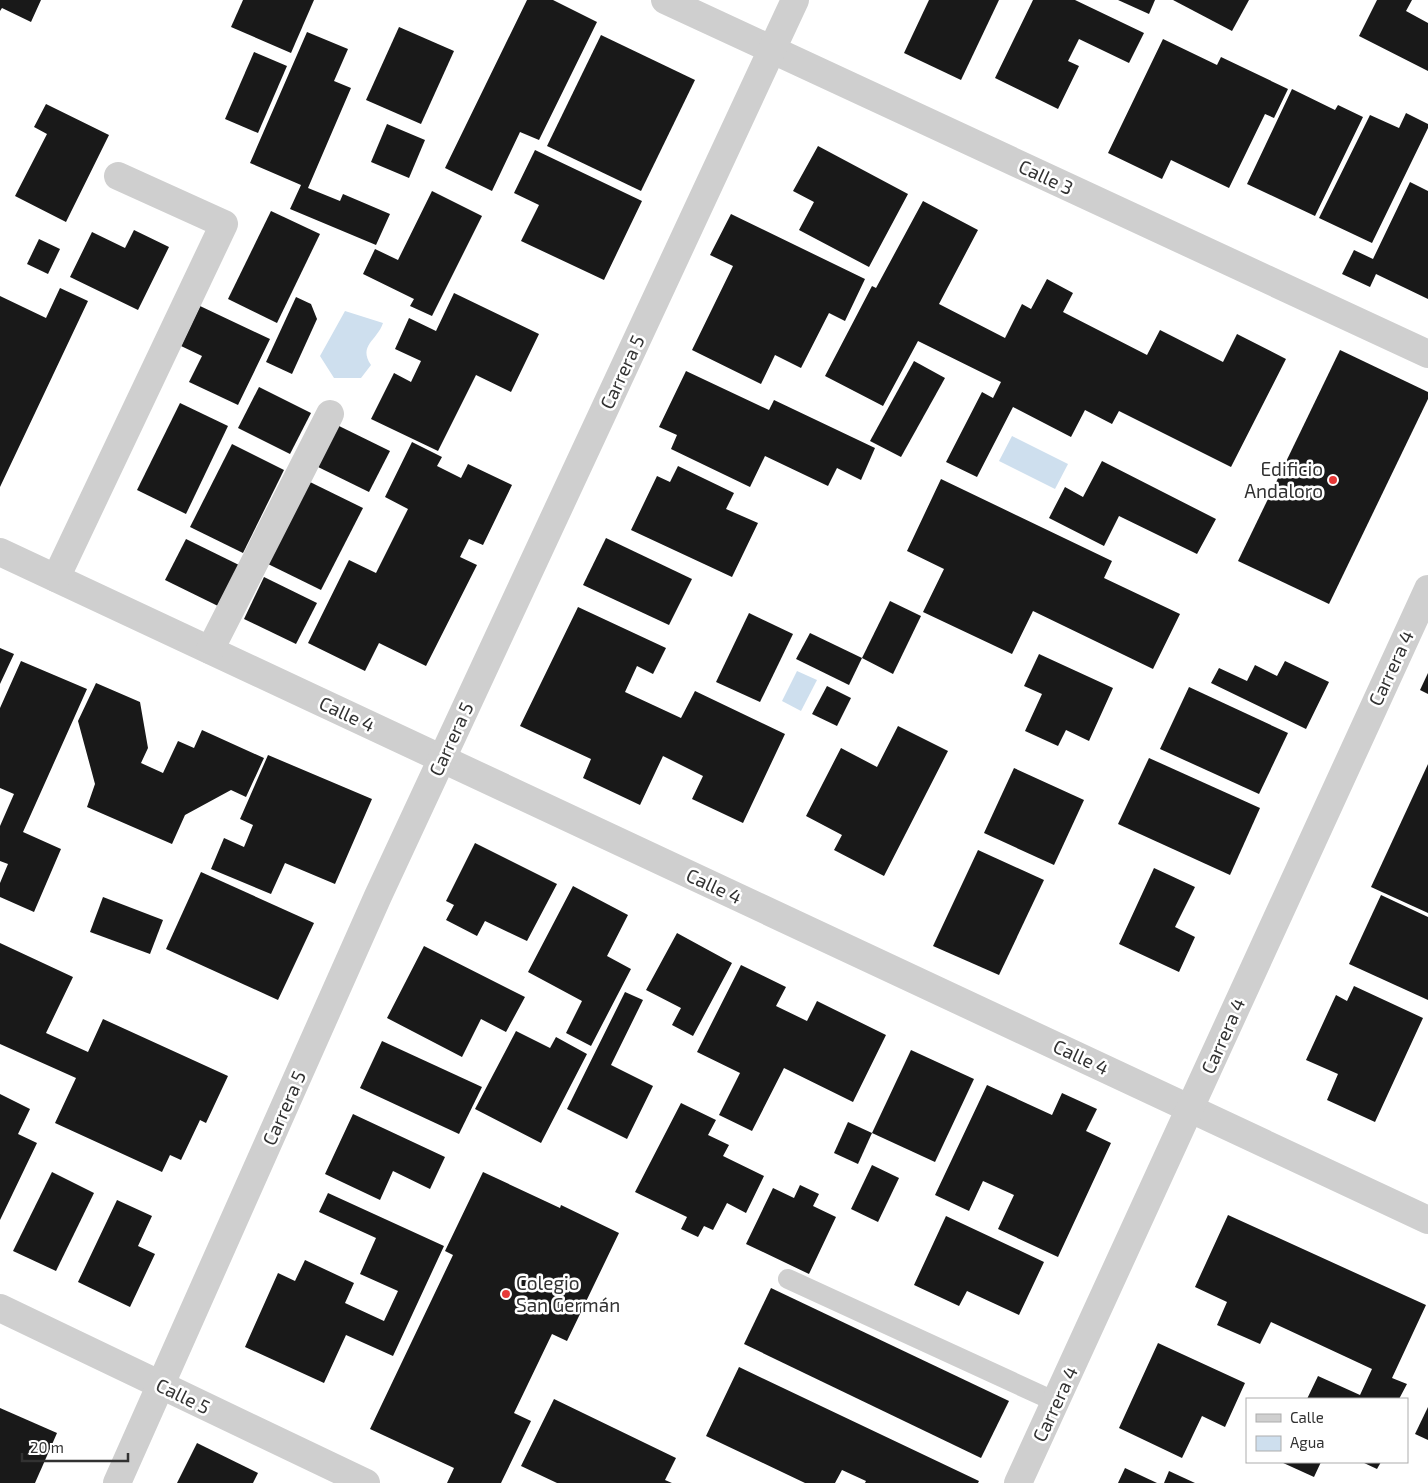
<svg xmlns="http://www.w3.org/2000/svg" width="1428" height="1483" font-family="'Exo 2',sans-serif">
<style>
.water{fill:#cedfee}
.building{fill:#191919}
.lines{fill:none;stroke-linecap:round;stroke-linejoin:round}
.service{stroke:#cfcfcf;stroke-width:20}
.minor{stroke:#cfcfcf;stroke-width:28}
.poi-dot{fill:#e73837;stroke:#fff;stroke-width:2}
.labels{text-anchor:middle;stroke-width:5;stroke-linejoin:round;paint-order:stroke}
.street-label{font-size:19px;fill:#323232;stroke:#fff}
.poi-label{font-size:19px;fill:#323232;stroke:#fff;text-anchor:end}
</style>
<rect width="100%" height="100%" fill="#fff"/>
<!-- water -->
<g class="water">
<path d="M345,311L383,323C377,341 358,345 371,365L361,378H334L320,356Z"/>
<polygon points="1012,436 1068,464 1055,489 999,461"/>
<polygon points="797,671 817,680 801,711 782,701"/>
</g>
<!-- building -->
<g class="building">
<polygon points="0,0 41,0 31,22 2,8 0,11"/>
<polygon points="243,0 314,0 291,53 231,27"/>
<polygon points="527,0 553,0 597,22 539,140 520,132 492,191 445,168"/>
<polygon points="929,0 999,0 961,80 904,53"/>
<polygon points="1033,0 1075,0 1144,33 1129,63 1079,39 1068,61 1079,66 1058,109 995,78"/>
<polygon points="1118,0 1155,0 1149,14"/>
<polygon points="1173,0 1249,0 1232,31"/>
<polygon points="1377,0 1412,0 1406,11 1428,23 1428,71 1359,36"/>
<polygon points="399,27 454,51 421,124 366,100"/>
<polygon points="307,32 348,49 334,81 351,88 308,188 340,201 343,194 390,214 376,245 290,209 301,185 250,163"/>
<polygon points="601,35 695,80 641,191 547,146"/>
<polygon points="1163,39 1217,65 1221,57 1288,89 1274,118 1265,114 1229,188 1171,160 1162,179 1108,153"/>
<polygon points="254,52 287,66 258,133 225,119"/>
<polygon points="1292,89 1335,110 1338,105 1363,117 1315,216 1247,184"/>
<polygon points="46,104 109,135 66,222 15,196 47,134 34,127"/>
<polygon points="1406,113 1428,124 1428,128 1372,243 1319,218 1370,115 1399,128"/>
<polygon points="387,124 425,140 409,178 371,162"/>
<polygon points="818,146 908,194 869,267 799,230 814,202 793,191"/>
<polygon points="535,150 642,201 604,280 521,241 539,205 514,193"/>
<polygon points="1410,182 1428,191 1428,299 1376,274 1370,287 1342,274 1354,250 1373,259"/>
<polygon points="432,191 482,216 432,316 410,306 414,299 363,274 375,249 398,260"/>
<polygon points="923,201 978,230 939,304 1005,338 1022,304 1031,309 1047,279 1073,293 1063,312 1147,355 1160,330 1223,362 1237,334 1286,359 1231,467 1119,411 1112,424 1085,410 1071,437 1013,407 977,477 946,462 982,392 993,398 1001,382 918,341 883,406 825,376 872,286 876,288"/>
<polygon points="271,211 320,234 277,323 228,299"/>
<polygon points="731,214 865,279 845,321 829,313 801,368 775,355 761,384 692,350 733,266 710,255"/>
<polygon points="134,230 169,247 138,310 70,277 92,232 125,248"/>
<polygon points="39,239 60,249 48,274 27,264"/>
<polygon points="60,288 88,301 0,487 0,296 46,318"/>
<polygon points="454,293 539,334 511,392 476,375 438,451 371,419 394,373 411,382 421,361 395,349 409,318 436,331"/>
<polygon points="296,297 311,304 317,319 292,374 266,362"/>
<polygon points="200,306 270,339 238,405 189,382 202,356 181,346"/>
<polygon points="1340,350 1428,392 1428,399 1329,604 1238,561"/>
<polygon points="914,361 945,378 901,457 870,441"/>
<polygon points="686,371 769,410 774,400 875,448 861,480 837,468 828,486 765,456 750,487 671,449 677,435 659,427"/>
<polygon points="259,387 311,413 290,454 238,428"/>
<polygon points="180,403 228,426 186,514 137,490"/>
<polygon points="337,425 390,451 369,492 316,466"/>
<polygon points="412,442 442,457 437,466 461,478 468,464 512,485 483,545 469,539 460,557 477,565 426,666 379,643 365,671 308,643 349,560 376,573 408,509 385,497"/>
<polygon points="232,444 284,470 243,553 190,527"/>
<polygon points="1102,461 1216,519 1197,554 1119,516 1104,546 1049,518 1065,487 1083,497"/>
<polygon points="678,466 734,493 726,509 758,523 732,577 631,530 657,476 670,482"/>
<polygon points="941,479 1112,561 1104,578 1180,614 1153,669 1033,611 1012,654 923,612 944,569 907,551"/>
<polygon points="310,482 363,508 321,590 268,564"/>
<polygon points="606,538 692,579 669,625 583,585"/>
<polygon points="186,539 239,565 218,606 165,580"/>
<polygon points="264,577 317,603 296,644 244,619"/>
<polygon points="890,601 921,616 893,674 862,658"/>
<polygon points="578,607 666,648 653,674 637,666 625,692 681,718 695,691 785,734 743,823 692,799 703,776 663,756 640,805 583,778 591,759 520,726"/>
<polygon points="749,613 793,634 760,702 716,682"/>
<polygon points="810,633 862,658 849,685 796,659"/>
<polygon points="0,648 14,654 0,684"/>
<polygon points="1039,654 1113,688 1089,741 1066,730 1058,746 1025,731 1042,694 1024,686"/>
<polygon points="21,661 87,689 23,832 61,849 34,912 0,897 0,883 8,864 0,861 0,826 14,794 0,788 0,708"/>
<polygon points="1285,661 1329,682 1306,729 1211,683 1219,668 1247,681 1255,665 1277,676"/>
<polygon points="1428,673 1428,694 1420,690"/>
<polygon points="96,683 140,702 148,748 141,763 163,773 178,741 194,748 202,730 264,758 246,797 231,790 185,815 172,844 87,807 95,784 78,721"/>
<polygon points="827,686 851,698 837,726 812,714"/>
<polygon points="1189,687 1288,733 1259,794 1160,749"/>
<polygon points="898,726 948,751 884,876 834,850 842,835 806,816 841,748 877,767"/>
<polygon points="268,755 372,799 335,884 285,863 271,894 211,869 224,838 244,847 253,825 240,819"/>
<polygon points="1149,758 1260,808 1230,875 1118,824"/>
<polygon points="1428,764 1428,913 1371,887"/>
<polygon points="1014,768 1084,800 1054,865 984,833"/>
<polygon points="475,843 557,884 527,941 485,921 477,936 446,920 454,905 446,901"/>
<polygon points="978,850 1044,880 999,975 933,946"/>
<polygon points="1154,868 1195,887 1175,927 1195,937 1179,972 1119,944"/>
<polygon points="201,872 314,923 278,1000 166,949"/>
<polygon points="573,886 628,915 607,956 631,969 591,1046 566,1033 582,1001 528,972"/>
<polygon points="1381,895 1428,917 1428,1000 1349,964"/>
<polygon points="103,897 163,920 150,954 90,932"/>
<polygon points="677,933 732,963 693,1036 672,1025 681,1008 646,990"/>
<polygon points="0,943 73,977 46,1033 88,1052 103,1019 228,1076 206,1123 200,1120 181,1160 170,1155 162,1172 55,1123 76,1078 0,1044"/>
<polygon points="424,946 525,997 506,1032 481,1019 462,1057 387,1018"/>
<polygon points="741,965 786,987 776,1006 807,1021 817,1001 886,1035 853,1102 784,1068 752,1131 719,1115 740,1073 697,1052"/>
<polygon points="1354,986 1423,1018 1375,1122 1327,1100 1338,1074 1306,1060 1336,995 1347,1001"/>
<polygon points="625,992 643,1000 611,1065 653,1086 627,1139 567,1109"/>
<polygon points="516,1031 550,1048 556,1037 587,1054 541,1143 475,1109"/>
<polygon points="382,1041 482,1087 459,1134 360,1088"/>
<polygon points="911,1050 974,1079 935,1162 872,1133"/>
<polygon points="987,1085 1052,1115 1062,1093 1097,1109 1086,1131 1111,1143 1058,1257 998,1229 1014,1195 983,1181 969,1211 935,1195"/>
<polygon points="0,1094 30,1109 18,1134 37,1143 0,1220"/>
<polygon points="681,1103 716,1120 708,1135 729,1145 723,1156 764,1176 746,1213 727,1203 713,1230 704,1226 698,1237 681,1229 687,1217 635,1192"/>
<polygon points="353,1114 445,1157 430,1189 393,1171 380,1200 325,1174"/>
<polygon points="848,1122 872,1133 858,1164 834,1153"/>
<polygon points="872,1165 899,1178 878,1222 851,1209"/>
<polygon points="52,1172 94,1193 56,1271 13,1251"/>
<polygon points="483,1172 560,1208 561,1205 619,1233 567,1341 552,1334 514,1413 531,1421 501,1483 447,1483 454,1468 370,1429 453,1255 445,1251"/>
<polygon points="800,1185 819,1194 813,1206 836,1217 809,1274 746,1244 773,1188 794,1198"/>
<polygon points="328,1193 444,1246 393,1356 346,1335 324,1383 245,1347 278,1273 295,1281 305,1260 354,1283 345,1303 384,1321 398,1291 360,1274 376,1238 319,1212"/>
<polygon points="117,1200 152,1216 138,1246 155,1254 130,1307 78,1282"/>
<polygon points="1228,1215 1426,1305 1392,1378 1407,1384 1399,1399 1307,1399 1318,1376 1360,1395 1372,1369 1271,1322 1260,1344 1217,1325 1227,1302 1195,1287"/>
<polygon points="946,1216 1044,1262 1019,1315 967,1291 959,1306 914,1285"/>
<polygon points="771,1288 1009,1401 981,1458 744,1344"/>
<polygon points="1158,1343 1245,1383 1225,1427 1202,1416 1182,1458 1119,1428"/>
<polygon points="739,1367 979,1481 978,1483 865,1483 866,1481 842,1470 835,1483 805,1483 706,1436"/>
<polygon points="554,1399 676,1458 665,1480 672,1483 557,1483 521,1466"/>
<polygon points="1428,1407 1428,1440 1415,1434"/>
<polygon points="0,1408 57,1433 35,1483 0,1483"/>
<polygon points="197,1443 258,1473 253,1483 177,1483"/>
<polygon points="1281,1462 1321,1462 1314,1477"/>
<polygon points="1362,1462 1381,1462 1377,1469"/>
<polygon points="1125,1468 1157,1483 1118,1483"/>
<polygon points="1169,1471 1195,1483 1164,1483"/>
</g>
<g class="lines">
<!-- service -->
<polyline class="service" points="788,1279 1056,1402"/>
<!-- minor -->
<g class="minor">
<polyline points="665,0 1428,354"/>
<polyline points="0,552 1428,1220"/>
<polyline points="56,578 224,224 118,176"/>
<polyline points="210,650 330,414"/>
<polyline points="0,1308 366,1483"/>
<polyline points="117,1483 378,896 795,0"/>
<polyline points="1018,1483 1428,589"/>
</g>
</g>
<!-- markers -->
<g class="poi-dot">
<circle cx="1333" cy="480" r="5"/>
<circle cx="506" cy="1294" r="5"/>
</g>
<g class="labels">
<!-- street labels -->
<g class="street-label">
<text transform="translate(1046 177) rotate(25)" y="7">Calle 3</text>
<text transform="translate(622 372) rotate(-65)" y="7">Carrera 5</text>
<text transform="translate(1391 668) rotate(-65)" y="7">Carrera 4</text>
<text transform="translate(347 714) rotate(25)" y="7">Calle 4</text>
<text transform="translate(451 739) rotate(-65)" y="7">Carrera 5</text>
<text transform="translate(714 886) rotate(25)" y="7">Calle 4</text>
<text transform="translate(1223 1036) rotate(-66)" y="7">Carrera 4</text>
<text transform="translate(1081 1057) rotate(25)" y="7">Calle 4</text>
<text transform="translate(284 1108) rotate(-66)" y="7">Carrera 5</text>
<text transform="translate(183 1396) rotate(26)" y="7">Calle 5</text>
<text transform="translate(1055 1404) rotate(-65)" y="7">Carrera 4</text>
</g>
<!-- poi labels -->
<g class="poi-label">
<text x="1323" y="476">Edificio<tspan x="1323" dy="22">Andaloro</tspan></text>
<text x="516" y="1290" text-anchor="start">Colegio<tspan x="516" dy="22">San Germán</tspan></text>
</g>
</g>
<!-- legend -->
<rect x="1246" y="1398" width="162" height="65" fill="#ffffff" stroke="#adadad"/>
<rect x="1256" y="1414" width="25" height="8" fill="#cfcfcf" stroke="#adadad"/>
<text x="1290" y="1423" font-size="15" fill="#323232">Calle</text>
<rect x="1256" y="1436" width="25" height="15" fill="#cedfee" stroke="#adadad"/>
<text x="1290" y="1448" font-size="15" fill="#323232">Agua</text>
<!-- scale -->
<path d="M22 1453v8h106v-8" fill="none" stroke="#323232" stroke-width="2.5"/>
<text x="30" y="1453" font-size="15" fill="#323232" stroke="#ffffff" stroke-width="4" paint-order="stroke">20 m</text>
</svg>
